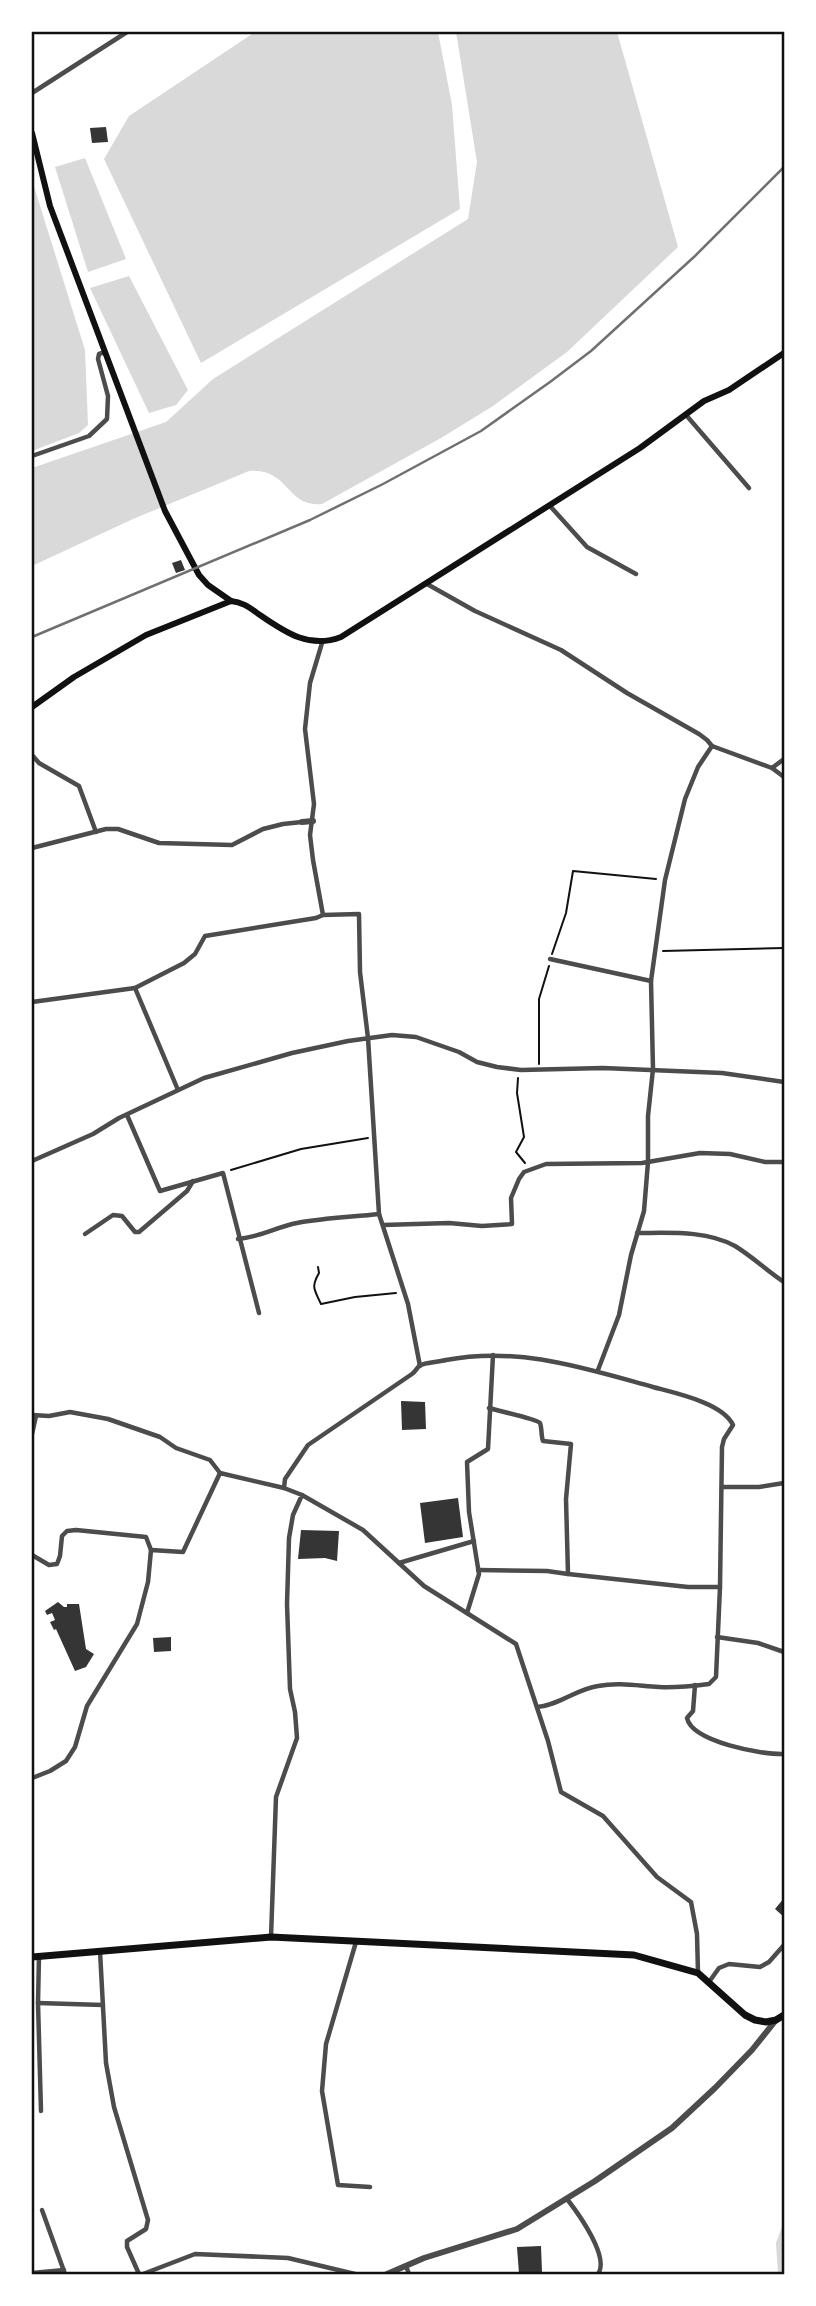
<svg xmlns="http://www.w3.org/2000/svg" width="816" height="2306" font-family="'Archivo Narrow',sans-serif">
<style>
.water{fill:#d9d9d9}
.building{fill:#353535}
.lines{fill:none;stroke-linecap:round;stroke-linejoin:round}
.path{stroke:#111;stroke-width:2}
.minor{stroke:#4c4c4c;stroke-width:4.5}
.tertiary{stroke:#4c4c4c;stroke-width:6}
.secondary{stroke:#111;stroke-width:6}
.primary{stroke:#111;stroke-width:7}
.rail{stroke:#707070;stroke-width:2.5}
.neatline{fill:none;stroke:#111;stroke-width:2.5}
</style>
<rect width="100%" height="100%" fill="#fff"/>
<!-- water -->
<g class="water">
<polygon points="255,32 438,32 452,105 460,209 201,363 104,159 129,116"/>
<path d="M456,32H617L678,247L567,352L493,406L441,438L322,504C286,508 290,468 249,471L133,519L32,566V468L166,422L213,379L468,219L477,162Z"/>
<polygon points="85,158 126,259 88,272 55,167"/>
<polygon points="32,180 85,350 88,425 79,433 32,451"/>
<polygon points="129,276 188,390 176,405 149,413 90,288"/>
<polygon points="784,2221 784,2274 778,2274 776,2243"/>
</g>
<!-- building -->
<g class="building">
<polygon points="106,127 108,142 92,143 90,128"/>
<polygon points="181,560 185,570 176,573 172,563"/>
<polygon points="401,1401 425,1402 426,1429 402,1430"/>
<polygon points="458,1498 463,1537 425,1543 420,1503"/>
<polygon points="301,1530 339,1531 337,1561 325,1558 298,1559"/>
<polygon points="58,1602 64,1607 67,1607 67,1604 79,1604 86,1649 94,1654 86,1667 75,1671 56,1629 54,1630 50,1622 55,1620 52,1613 47,1615 45,1611"/>
<polygon points="171,1637 171,1651 154,1652 153,1638"/>
<polygon points="784,1898 784,1917 775,1909"/>
<polygon points="541,2246 542,2272 519,2274 517,2247"/>
</g>
<g class="lines">
<!-- path -->
<g class="path">
<polyline points="663,951 784,948"/>
<polyline points="552,954 566,913 573,871 656,879"/>
<polyline points="539,1064 539,999 549,966"/>
<polyline points="518,1078 517,1093 524,1137 516,1152 525,1163"/>
<polyline points="231,1170 301,1149 368,1138"/>
<path d="M318,1267L319,1273C311,1287 314,1289 321,1304L355,1297L396,1293"/>
</g>
<!-- minor -->
<g class="minor">
<polyline points="32,93 127,32"/>
<polyline points="686,415 749,488"/>
<polyline points="32,456 89,436 107,419 108,396 98,359 99,354 105,352"/>
<polyline points="550,506 587,547 636,574"/>
<polyline points="427,584 475,611 561,650 627,693 699,734 707,740 712,746 698,767 685,799 665,880 651,981 653,1069 648,1116 648,1162 644,1211 631,1255 619,1315 598,1370"/>
<polyline points="322,643 310,683 305,729 314,804 310,835 313,860 323,915 359,914 360,972 368,1038 379,1214 408,1304 420,1366"/>
<polyline points="712,746 772,768 784,759"/>
<polyline points="32,755 39,763 79,786 96,832"/>
<polyline points="772,768 784,777"/>
<polyline points="32,848 106,829 118,829 159,843 232,845 263,829 283,824 302,822"/>
<polyline points="550,959 651,981"/>
<polyline points="135,988 184,963 195,954 205,936 316,918 323,915"/>
<polyline points="32,1002 135,988 178,1090"/>
<polyline points="127,1115 160,1191 223,1173 259,1313"/>
<polyline points="32,1161 93,1134 119,1118 204,1078 292,1053 348,1041 392,1035 416,1037 459,1052 477,1062 497,1067 521,1070 603,1068 722,1073 784,1082"/>
<polyline points="383,1225 449,1223 482,1226 512,1224 511,1198 519,1179 524,1172 546,1164 642,1163 700,1153 730,1154 765,1162 784,1162"/>
<path d="M637,1233C669,1233 706,1230 735,1246C753,1257 767,1271 784,1282"/>
<polyline points="85,1234 113,1215 122,1216 135,1232 139,1232 187,1191 193,1181"/>
<path d="M238,1239C261,1237 276,1227 297,1223C324,1218 352,1217 379,1214"/>
<polyline points="32,1415 49,1416 70,1412 108,1419 160,1437 176,1448 210,1460 220,1473"/>
<polyline points="32,1434 36,1416"/>
<polyline points="722,1487 759,1487 784,1483"/>
<path d="M284,1488L285,1479L308,1445L412,1374C415,1372 417,1368 419,1366C425,1362 439,1362 446,1360C518,1346 584,1368 653,1387C675,1393 723,1403 733,1425L724,1439L722,1447L720,1587H688L568,1574"/>
<polyline points="302,1495 363,1530 424,1586 516,1644 548,1741 561,1792 603,1816 657,1877 691,1902 697,1934 698,1973"/>
<polyline points="32,1555 49,1565 57,1564 60,1556 62,1536 67,1531 76,1530 146,1537 151,1550"/>
<polyline points="399,1563 474,1541"/>
<path d="M478,1570L547,1571L568,1574L566,1499L571,1444L543,1441C541,1436 542,1428 540,1423C537,1419 498,1411 489,1408"/>
<polyline points="467,1613 479,1574 469,1512 467,1462 488,1449 493,1355"/>
<polyline points="717,1637 758,1643 784,1652"/>
<path d="M695,1685L693,1711L687,1718C692,1742 763,1755 784,1754"/>
<path d="M537,1707C560,1705 576,1689 598,1686C619,1682 639,1686 659,1687C675,1688 693,1686 709,1684L716,1677L720,1587"/>
<polyline points="32,1778 50,1771 66,1761 75,1747 87,1706 137,1624 148,1582 151,1550 183,1552 220,1473 284,1488 302,1495 293,1515 289,1538 287,1604 290,1689 295,1712 297,1738 276,1797 271,1937"/>
<polyline points="356,1942 326,2044 322,2091 338,2185 370,2187"/>
<polyline points="100,1951 106,2063 114,2107 148,2220 146,2229 127,2241 127,2247 139,2274"/>
<polyline points="39,1956 38,2003 41,2111"/>
<polyline points="709,1982 719,1968 729,1964 760,1967 769,1962 784,1945"/>
<polyline points="38,2003 103,2005"/>
<path d="M567,2199C578,2213 610,2257 598,2274"/>
<polyline points="42,2210 65,2274"/>
<polyline points="406,2266 409,2274"/>
<polyline points="32,2273 64,2270"/>
<polyline points="143,2274 195,2254 288,2258 355,2274"/>
</g>
<!-- tertiary -->
<g class="tertiary">
<polyline points="302,822 313,821"/>
<polyline points="387,2274 424,2258 517,2229 595,2181 672,2128 715,2088 752,2050 776,2020"/>
</g>
<!-- secondary -->
<g class="secondary">
<polyline points="32,133 50,206 165,511 199,575 208,585 231,601"/>
<path d="M32,707L74,677L146,635L231,601C243,602 250,608 260,615C286,633 310,649 341,637L640,448L704,401L729,390L784,353"/>
</g>
<!-- primary -->
<polyline class="primary" points="32,1957 271,1937 634,1955 698,1973 745,2015 755,2020 766,2022 776,2020 784,2015"/>
<!-- rail -->
<polyline class="rail" points="32,637 310,520 383,484 481,431 550,382 591,351 695,256 784,167"/>
</g>
<!-- border -->
<rect width="816" height="2306" fill="none" stroke="#ffffff" stroke-width="66"/>
<rect x="33" y="33" width="750" height="2240" class="neatline"/>
</svg>
